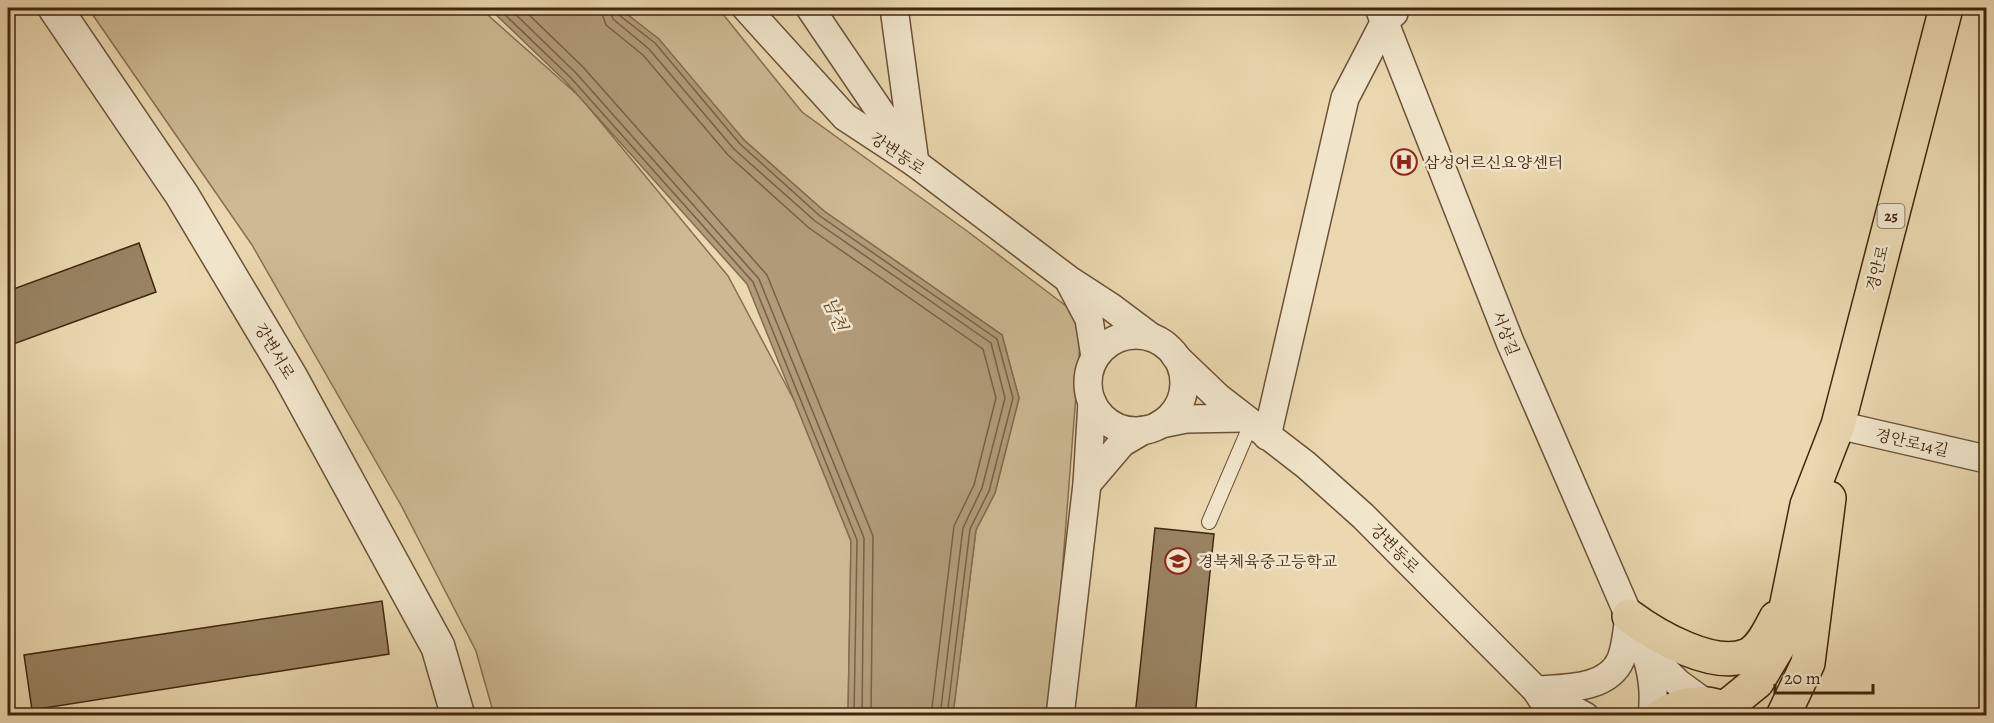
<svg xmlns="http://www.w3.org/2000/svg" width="1994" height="723" font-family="Alegreya,'Noto Serif KR',serif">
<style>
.green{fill:#cdba94;stroke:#877051;stroke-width:1.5}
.water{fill:#b19b79;stroke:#846c4e;stroke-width:1.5}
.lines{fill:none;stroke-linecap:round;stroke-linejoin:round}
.shore{stroke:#796044;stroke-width:1.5}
.building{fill:#998362;stroke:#41260e;stroke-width:1.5}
.service-casing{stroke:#6b5236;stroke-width:16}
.minor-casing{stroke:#6b5236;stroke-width:30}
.tertiary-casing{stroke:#6b5236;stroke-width:36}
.primary-casing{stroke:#41260e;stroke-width:36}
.service{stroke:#f1e6cc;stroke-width:14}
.minor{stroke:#f1e6cc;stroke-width:27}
.tertiary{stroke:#f1e6cc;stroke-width:33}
.primary{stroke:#ead8b0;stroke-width:33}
.labels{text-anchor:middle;stroke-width:5;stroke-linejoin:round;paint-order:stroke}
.shield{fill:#f1e6cc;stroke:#766047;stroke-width:1.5}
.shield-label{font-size:15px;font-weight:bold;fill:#41260e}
.street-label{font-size:16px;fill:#41260e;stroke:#f1e6cc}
.poi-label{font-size:16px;fill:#41260e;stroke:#f1e6cc;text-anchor:start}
.water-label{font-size:18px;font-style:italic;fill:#63492e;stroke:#f1e6cc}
</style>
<rect width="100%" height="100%" fill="#ead8b0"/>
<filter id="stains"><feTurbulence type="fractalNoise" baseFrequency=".00333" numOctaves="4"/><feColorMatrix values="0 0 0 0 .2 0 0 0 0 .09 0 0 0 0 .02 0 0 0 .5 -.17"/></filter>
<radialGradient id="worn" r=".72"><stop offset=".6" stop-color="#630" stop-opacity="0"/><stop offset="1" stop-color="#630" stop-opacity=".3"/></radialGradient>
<!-- green -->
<g class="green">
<polygon points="88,8 480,8 580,97 728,276 795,402 851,541 848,715 494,715 476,651 402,507 252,245"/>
<polygon points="619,8 718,8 802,112 967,231 1082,318 1051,715 953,715 976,530 995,493 1019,398 1002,335 824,211 744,140 627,13"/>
</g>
<!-- water -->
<polygon class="water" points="489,8 619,8 659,39 744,140 824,211 1002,335 1019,398 995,493 976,530 953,715 848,715 851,541 747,284 566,82"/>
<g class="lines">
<!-- shore -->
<g class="shore">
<polyline points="498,8 571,78 753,282 857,540 854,716"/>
<polyline points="509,8 576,73 759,279 864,538 862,716"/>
<polyline points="522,8 583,67 767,275 873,536 871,716"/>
<polyline points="600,8 606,25 643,55 728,155 809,228 983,349 996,398 974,485 954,526 931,716"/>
<polyline points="609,8 613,19 649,49 734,149 815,221 991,343 1005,398 982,488 963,528 940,716"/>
<polyline points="616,8 619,15 655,43 740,144 820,216 997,339 1013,398 989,491 970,529 947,716"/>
</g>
</g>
<!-- building -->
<g class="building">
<polygon points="139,243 156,292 8,346 8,291"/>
<polygon points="1155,528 1214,534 1195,716 1135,716"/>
<polygon points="382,601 389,654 32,710 24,655"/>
</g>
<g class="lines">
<!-- service casing -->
<g class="service-casing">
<polyline id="service" points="1209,522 1251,424"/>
</g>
<!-- minor casing -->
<g class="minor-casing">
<g id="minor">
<polyline points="746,8 845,117 915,163 1068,279 1111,307 1151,337"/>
<polyline points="810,8 915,163 894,8"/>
<path d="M1379,8L1510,342L1629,616C1646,649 1657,678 1652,716"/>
<polyline points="1070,283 1089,319 1095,357"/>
<circle cx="1136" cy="383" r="48"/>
<polyline points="1175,356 1219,398 1306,465 1363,516 1536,690 1553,716"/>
<polyline points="1161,424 1186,419 1243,418"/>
<polyline points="1838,425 1986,459"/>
<polyline points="1267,436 1345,98 1385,21 1394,13"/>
<polyline points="1087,484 1122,443 1144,430"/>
<polyline points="1647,652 1678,683 1704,702"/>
<path d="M1536,690C1564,688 1608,690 1621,659C1626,646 1627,630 1629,616"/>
<polyline points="1537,690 1585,716"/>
<polyline points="1060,716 1087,484 1092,402"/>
</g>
</g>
<!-- tertiary casing -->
<g class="tertiary-casing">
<polyline id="tertiary" points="55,8 182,195 290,376 438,647 458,716"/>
</g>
<!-- primary casing -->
<g class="primary-casing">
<g id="primary">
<path d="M1629,616C1656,636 1714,670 1748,655C1762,648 1769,631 1776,618"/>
<polyline points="1725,708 1757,682 1778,647 1807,505 1838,425 1946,8"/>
<path d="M1661,716C1686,700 1712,699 1737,716"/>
<polyline points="1783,716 1808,663 1829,498"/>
</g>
</g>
<!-- service -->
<use href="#service" class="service"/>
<!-- minor -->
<use href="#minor" class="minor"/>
<!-- tertiary -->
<use href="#tertiary" class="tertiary"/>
<!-- primary -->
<use href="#primary" class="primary"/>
</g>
<!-- icons -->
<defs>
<g id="hospital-ring" transform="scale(1.35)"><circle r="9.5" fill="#f1e6cc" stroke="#8f2418" stroke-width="1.5"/><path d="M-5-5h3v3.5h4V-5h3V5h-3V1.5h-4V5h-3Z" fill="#8f2418"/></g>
<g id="school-ring" transform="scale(1.35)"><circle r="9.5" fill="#f1e6cc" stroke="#8f2418" stroke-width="1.5"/><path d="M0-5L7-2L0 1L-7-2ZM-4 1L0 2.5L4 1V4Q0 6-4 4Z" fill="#8f2418"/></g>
</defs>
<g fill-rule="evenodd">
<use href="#hospital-ring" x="1404" y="162"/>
<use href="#school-ring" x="1178" y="561"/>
</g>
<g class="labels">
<!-- shield labels -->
<rect class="shield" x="1877.5" y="204" width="27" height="24" rx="4.5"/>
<g class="shield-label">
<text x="1891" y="221">25</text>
</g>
<!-- street labels -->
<g class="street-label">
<text transform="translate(898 153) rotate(34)" y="6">강변동로</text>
<text transform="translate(1877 268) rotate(-76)" y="6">경안로</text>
<text transform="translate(1506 333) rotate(68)" y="6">서상길</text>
<text transform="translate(275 351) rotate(59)" y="6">강변서로</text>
<text transform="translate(1912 442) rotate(13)" y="6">경안로14길</text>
<text transform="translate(1395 548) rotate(45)" y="6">강변동로</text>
</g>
<!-- poi labels -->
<g class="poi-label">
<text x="1424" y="168">삼성어르신요양센터</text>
<text x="1198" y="567">경북체육중고등학교</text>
</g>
<!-- water labels -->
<g class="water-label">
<text transform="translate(835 314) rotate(67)" y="6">남천</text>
</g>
</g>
<!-- margin -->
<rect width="1994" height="723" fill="none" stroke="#ead8b0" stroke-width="30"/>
<rect x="9" y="9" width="1976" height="705" fill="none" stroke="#41260e" stroke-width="3"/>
<rect x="15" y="15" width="1964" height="693" fill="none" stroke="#41260e" stroke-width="1.5"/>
<!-- scale -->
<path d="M1775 684v9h98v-9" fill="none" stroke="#41260e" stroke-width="3"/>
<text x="1784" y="684" font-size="18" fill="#41260e" stroke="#f1e6cc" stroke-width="4.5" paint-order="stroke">20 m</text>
<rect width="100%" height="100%" filter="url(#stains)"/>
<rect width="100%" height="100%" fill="url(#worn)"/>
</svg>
